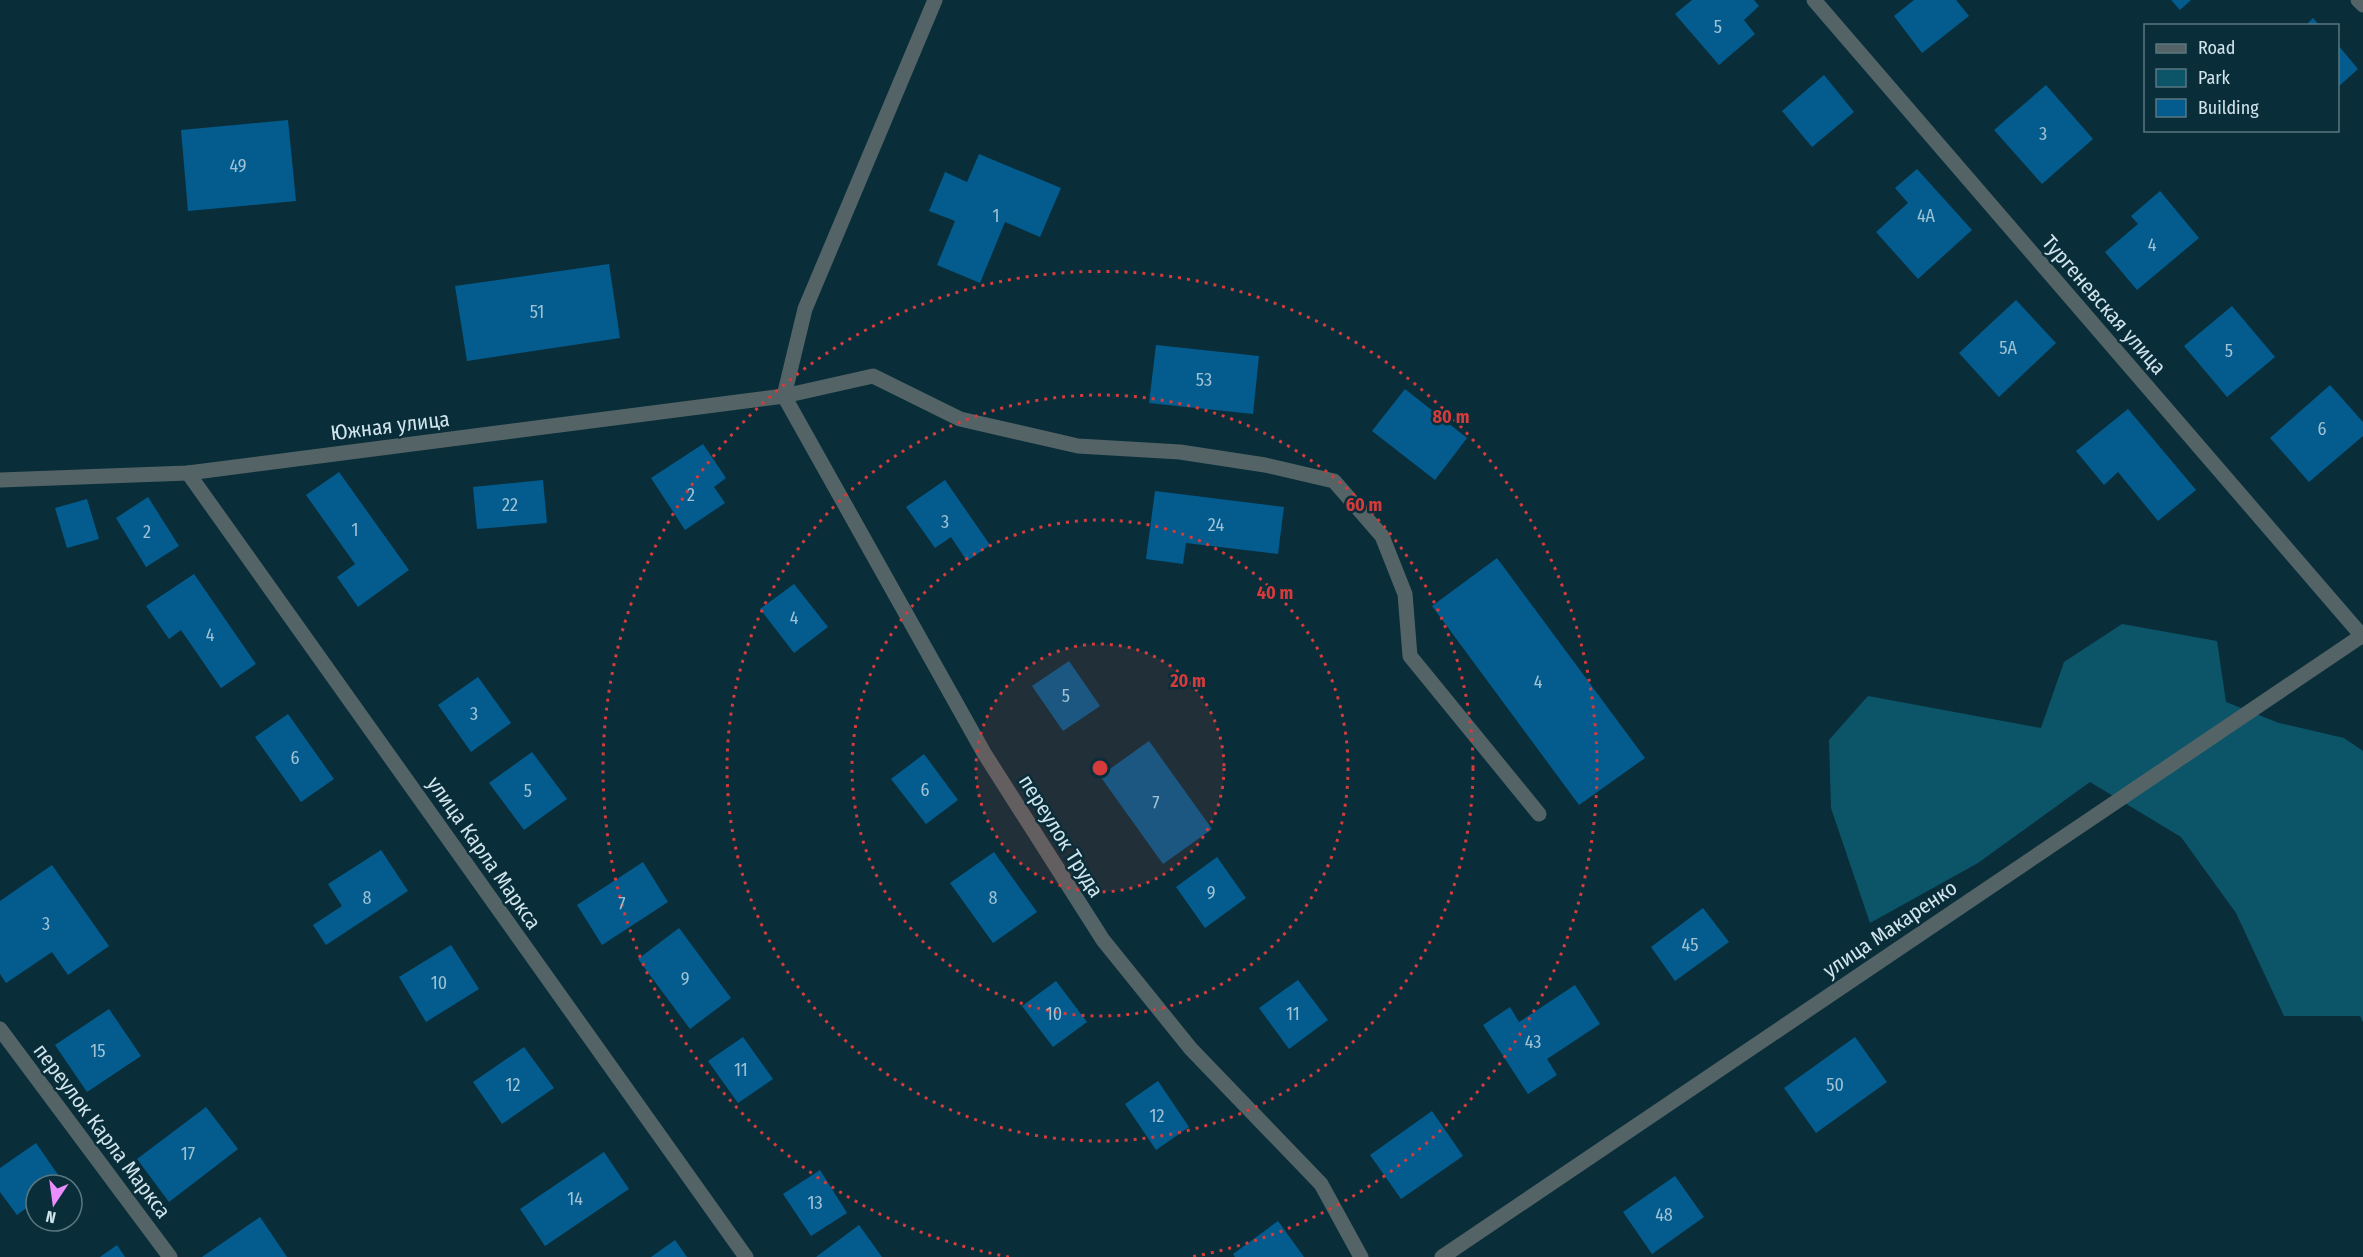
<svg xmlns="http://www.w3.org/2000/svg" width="2363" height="1257" font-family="'Fira Sans Condensed',sans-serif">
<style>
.green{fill:#0c5569}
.building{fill:#035c8d}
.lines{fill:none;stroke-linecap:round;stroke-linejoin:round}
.minor{stroke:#546466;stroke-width:15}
.ring{fill:none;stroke:#d63b3c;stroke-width:3;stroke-dasharray:3 6}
.labels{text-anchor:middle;stroke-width:5;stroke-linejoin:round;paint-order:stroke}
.number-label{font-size:18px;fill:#9ec2d4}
.street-label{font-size:21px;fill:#d1e4ec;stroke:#092e3a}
.centre{fill:#d63b3c;stroke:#092e3a;stroke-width:3}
.ring-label{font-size:18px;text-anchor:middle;font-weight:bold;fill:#d63b3c;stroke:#092e3a;stroke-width:5;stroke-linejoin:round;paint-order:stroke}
</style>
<rect width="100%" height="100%" fill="#092e3a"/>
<!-- green -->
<polygon class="green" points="2122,624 2217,641 2226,702 2279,723 2344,738 2363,751 2363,1022 2360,1016 2284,1016 2236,913 2181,837 2090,782 1978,863 1870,923 1831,808 1829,740 1868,696 2041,728 2064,662"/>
<!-- building -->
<g class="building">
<polygon points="1692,0 1754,0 1759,6 1744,20 1755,34 1719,65 1675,14"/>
<polygon points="1914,0 1956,0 1969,16 1922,53 1894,16"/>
<polygon points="2171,0 2191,0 2180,10"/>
<polygon points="2313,18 2320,26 2305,26"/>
<polygon points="2338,45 2358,69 2338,87"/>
<polygon points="1824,75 1854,112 1812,147 1782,111"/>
<polygon points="2046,85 2093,139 2042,184 1994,130"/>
<polygon points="288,120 296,201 188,211 181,130"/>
<polygon points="979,154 1061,188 1040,237 1005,222 980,283 937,265 955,221 929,211 945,172 967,182"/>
<polygon points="1917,169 1972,230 1918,279 1876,232 1908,203 1895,188"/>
<polygon points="2160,191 2199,238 2137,290 2105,252 2138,224 2131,216"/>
<polygon points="609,264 620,338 467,361 455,286"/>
<polygon points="2016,300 2056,343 1999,397 1959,353"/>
<polygon points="2232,306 2275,357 2227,397 2184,346"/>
<polygon points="1156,345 1259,356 1253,414 1149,403"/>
<polygon points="2330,385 2363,422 2363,436 2309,482 2270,438"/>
<polygon points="1405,389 1467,438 1435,480 1372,431"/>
<polygon points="2128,409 2196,490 2158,521 2118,472 2104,485 2076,451"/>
<polygon points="703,444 726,478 714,487 725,503 685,530 651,478"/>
<polygon points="339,472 409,570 358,607 337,577 355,564 306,495"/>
<polygon points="543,480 547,523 477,529 473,487"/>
<polygon points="945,480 990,545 967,561 951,537 935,548 906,507"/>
<polygon points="1155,491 1284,507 1278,554 1186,543 1183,564 1146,559"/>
<polygon points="148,497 179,546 146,567 116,518"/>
<polygon points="87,499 99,539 67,548 55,508"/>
<polygon points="1497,558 1645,758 1579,805 1432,606"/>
<polygon points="194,574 256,664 221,688 181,630 169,639 146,606"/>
<polygon points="794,584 828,627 794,653 760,609"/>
<polygon points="1069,661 1100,706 1063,731 1032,686"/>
<polygon points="478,677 511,723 471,752 438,705"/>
<polygon points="288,714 334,779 301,802 255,737"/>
<polygon points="1149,741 1212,829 1163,864 1100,776"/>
<polygon points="532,752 567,799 524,830 489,783"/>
<polygon points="924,754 958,800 926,824 891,779"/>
<polygon points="381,850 408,891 326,945 313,925 342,906 328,884"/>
<polygon points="994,852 1037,912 993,943 950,883"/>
<polygon points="1217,857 1246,898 1205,928 1176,887"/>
<polygon points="643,862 668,902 602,945 577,905"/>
<polygon points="52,865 109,946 68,975 52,952 6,983 0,974 0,901"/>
<polygon points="1703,908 1729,942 1675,981 1651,947"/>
<polygon points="679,928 731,998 690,1029 638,959"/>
<polygon points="451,945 479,989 426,1022 399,977"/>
<polygon points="1298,980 1328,1020 1289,1049 1259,1008"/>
<polygon points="1056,981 1087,1022 1053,1047 1022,1006"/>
<polygon points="1575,985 1600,1024 1547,1059 1557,1075 1528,1094 1483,1025 1510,1007 1519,1022"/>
<polygon points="109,1009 141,1056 87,1092 55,1045"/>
<polygon points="743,1037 773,1079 738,1103 708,1061"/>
<polygon points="1855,1037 1887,1082 1816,1133 1784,1088"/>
<polygon points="524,1047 554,1088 502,1124 473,1082"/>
<polygon points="1158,1081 1189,1127 1156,1150 1125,1104"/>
<polygon points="206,1107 238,1149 169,1202 137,1159"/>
<polygon points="1432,1111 1463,1156 1401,1199 1370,1155"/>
<polygon points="36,1143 63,1182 59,1185 36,1185 36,1201 17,1215 0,1192 0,1168"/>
<polygon points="604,1152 629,1189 545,1246 520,1209"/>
<polygon points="820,1170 847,1213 811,1236 783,1194"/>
<polygon points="1675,1176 1704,1217 1652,1254 1623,1212"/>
<polygon points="260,1217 287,1257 202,1257"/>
<polygon points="1278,1221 1304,1257 1235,1257 1233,1254"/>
<polygon points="859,1225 882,1257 816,1257"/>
<polygon points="675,1240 687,1257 651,1257"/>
<polygon points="117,1245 125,1257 100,1257"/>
</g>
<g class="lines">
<!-- minor -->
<g class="minor">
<polyline points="1814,0 2363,637"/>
<polyline points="2358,0 2363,5"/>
<polyline points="784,396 984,753 1103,940 1191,1049 1321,1184 1361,1257"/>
<polyline points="784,396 805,309 935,0"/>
<polyline points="188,473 746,1257"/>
<polyline points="0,480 188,473 784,396 873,376 960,419 1078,446 1180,452 1265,465 1334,481 1382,536 1405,594 1410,656 1539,814"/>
<polyline points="0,1029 170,1257"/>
<polyline points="1442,1257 2363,635"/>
</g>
</g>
<!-- distance rings -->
<circle cx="1100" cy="768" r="124" fill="#d63b3c" fill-opacity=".12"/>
<g class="ring">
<circle cx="1100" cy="768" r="124"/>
<circle cx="1100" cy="768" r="248"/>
<circle cx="1100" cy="768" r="373"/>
<path d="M1009 1257A497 497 0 1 1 1191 1257"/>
</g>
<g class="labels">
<!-- number labels -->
<g class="number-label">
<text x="1718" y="33">5</text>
<text x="2043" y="140">3</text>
<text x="238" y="172">49</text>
<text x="996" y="222">1</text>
<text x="1926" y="222">4А</text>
<text x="2152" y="251">4</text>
<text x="537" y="318">51</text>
<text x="2008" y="354">5А</text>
<text x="2229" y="357">5</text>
<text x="1204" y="386">53</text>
<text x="2322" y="435">6</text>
<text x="691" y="501">2</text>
<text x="510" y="511">22</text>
<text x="945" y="528">3</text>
<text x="1216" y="531">24</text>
<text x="355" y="536">1</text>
<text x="147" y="538">2</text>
<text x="794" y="624">4</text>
<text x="210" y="641">4</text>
<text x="1538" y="688">4</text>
<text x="1066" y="702">5</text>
<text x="474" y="720">3</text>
<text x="295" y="764">6</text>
<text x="925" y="796">6</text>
<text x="528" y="797">5</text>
<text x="1156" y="809">7</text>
<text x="1211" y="899">9</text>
<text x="367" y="904">8</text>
<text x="993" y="904">8</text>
<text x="622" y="910">7</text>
<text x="46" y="930">3</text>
<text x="1690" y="951">45</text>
<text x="685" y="985">9</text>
<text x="439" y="989">10</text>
<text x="1054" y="1020">10</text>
<text x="1293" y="1020">11</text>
<text x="1533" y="1048">43</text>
<text x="98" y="1057">15</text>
<text x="741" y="1076">11</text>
<text x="513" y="1091">12</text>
<text x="1835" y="1091">50</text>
<text x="1157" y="1122">12</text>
<text x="188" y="1160">17</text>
<text x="575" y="1205">14</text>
<text x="815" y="1209">13</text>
<text x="1664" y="1221">48</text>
</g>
<!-- street labels -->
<g class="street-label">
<text transform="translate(2104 305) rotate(49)" y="7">Тургеневская улица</text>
<text transform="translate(390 426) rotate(-7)" y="7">Южная улица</text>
<text transform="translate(1061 836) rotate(58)" y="7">переулок Труда</text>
<text transform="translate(484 853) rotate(55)" y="7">улица Карла Маркса</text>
<text transform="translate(1890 929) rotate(-34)" y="7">улица Макаренко</text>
<text transform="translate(102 1131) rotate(53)" y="7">переулок Карла Маркса</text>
</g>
</g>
<circle cx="1100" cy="768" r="9" class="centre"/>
<g class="ring-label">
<text x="1451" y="423">80 m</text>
<text x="1364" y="511">60 m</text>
<text x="1275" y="599">40 m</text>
<text x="1188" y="687">20 m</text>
</g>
<!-- legend -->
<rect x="2144" y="24" width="195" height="108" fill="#092e3a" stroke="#597781" stroke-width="1.5"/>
<rect x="2156" y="44" width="30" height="9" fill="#546466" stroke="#597781" stroke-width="1.5"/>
<text x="2198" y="54" font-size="18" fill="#d1e4ec">Road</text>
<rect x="2156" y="69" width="30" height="18" fill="#0c5569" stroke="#597781" stroke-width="1.5"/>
<text x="2198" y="84" font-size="18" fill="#d1e4ec">Park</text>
<rect x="2156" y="99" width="30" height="18" fill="#035c8d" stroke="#597781" stroke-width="1.5"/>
<text x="2198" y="114" font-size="18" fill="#d1e4ec">Building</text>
<!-- north arrow -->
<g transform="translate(54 1203) rotate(193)"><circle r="28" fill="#092e3a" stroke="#597781" stroke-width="1.5"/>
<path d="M0-4.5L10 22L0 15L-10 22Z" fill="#ea8dfd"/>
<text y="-9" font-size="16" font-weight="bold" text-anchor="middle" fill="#d1e4ec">N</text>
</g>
</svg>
